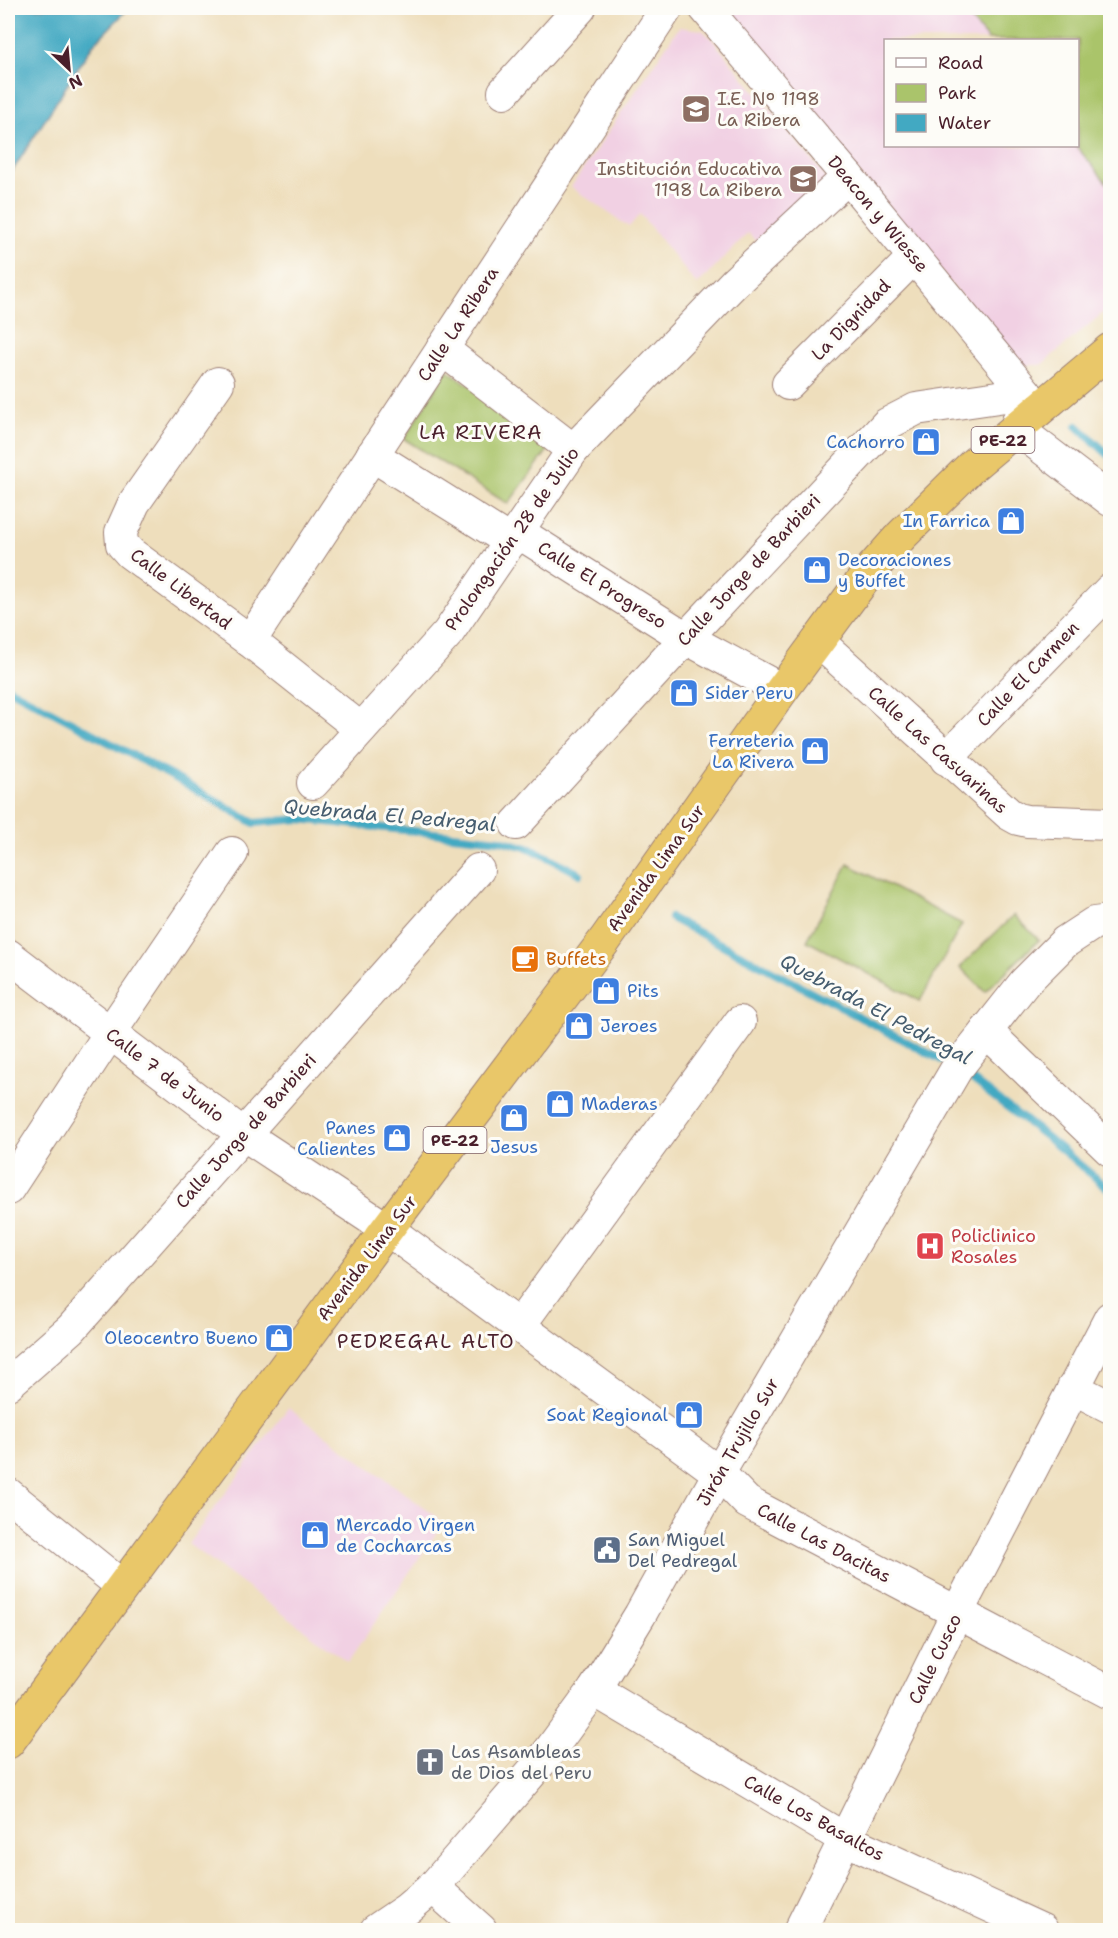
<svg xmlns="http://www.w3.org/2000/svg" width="1118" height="1938" font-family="'Shantell Sans',sans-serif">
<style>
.built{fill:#f1d0e3}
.green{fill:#aac46b;stroke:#7a724b;stroke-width:1.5}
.water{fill:#42a9c2;stroke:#466476;stroke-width:1.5}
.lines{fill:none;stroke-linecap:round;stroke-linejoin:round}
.stream{stroke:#42a9c2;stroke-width:8}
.minor-casing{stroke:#9c7e74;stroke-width:34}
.highway-casing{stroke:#9c7e74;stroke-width:35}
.minor{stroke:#fff;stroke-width:32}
.highway{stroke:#e9c769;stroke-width:33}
.labels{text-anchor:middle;stroke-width:6;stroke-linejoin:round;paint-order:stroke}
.shield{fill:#fdfcf7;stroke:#806168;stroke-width:1.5}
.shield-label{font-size:16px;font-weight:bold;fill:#4a1f2b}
.education-label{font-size:18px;fill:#785e54;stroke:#fdfcf7;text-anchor:start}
.street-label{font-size:18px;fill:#4a1f2b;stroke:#fdfcf7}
.shop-label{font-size:18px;fill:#366cbe;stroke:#fdfcf7;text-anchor:end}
.food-label{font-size:18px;fill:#c56008;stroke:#fdfcf7;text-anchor:start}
.health-label{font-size:18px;fill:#be3a42;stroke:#fdfcf7;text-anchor:start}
.service-label{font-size:18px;fill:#4e5e75;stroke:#fdfcf7;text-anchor:start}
.worship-label{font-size:18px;fill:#5b616d;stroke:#fdfcf7;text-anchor:start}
.neighbourhood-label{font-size:20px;letter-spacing:1.5px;fill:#4a1f2b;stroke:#fdfcf7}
.water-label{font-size:20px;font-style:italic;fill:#465d6f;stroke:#fdfcf7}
</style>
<rect width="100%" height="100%" fill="#fdfcf7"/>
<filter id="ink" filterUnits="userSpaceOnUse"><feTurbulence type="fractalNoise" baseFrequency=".0167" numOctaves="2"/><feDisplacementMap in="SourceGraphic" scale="12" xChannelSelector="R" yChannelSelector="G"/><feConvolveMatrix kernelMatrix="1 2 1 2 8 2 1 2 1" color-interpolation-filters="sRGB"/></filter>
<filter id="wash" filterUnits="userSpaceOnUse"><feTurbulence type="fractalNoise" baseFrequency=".008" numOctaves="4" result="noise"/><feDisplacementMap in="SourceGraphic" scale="24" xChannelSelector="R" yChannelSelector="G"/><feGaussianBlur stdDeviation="1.35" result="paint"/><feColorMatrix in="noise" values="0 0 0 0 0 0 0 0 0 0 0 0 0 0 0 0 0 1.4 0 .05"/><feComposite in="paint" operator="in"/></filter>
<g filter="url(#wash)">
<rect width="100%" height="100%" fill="#eedebc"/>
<!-- built -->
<g class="built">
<polygon points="720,8 961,8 988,40 886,40 886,146 1076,146 1110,187 1110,307 1041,365 1019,365"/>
<polygon points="679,27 702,30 710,37 829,181 760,245 748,233 697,285 640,214 629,227 571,187"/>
<polygon points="288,1408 437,1517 441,1526 348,1662 188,1544"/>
</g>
<!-- green -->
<g class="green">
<polygon points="961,8 1110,8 1110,187 1076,146 1078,146 1078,40 988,40"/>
<polygon points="447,370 554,442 508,504 404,439"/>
<polygon points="848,864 962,924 920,1001 807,941"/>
<polygon points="1014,915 1039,940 985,992 960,967"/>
</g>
<!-- water -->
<polygon class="water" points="10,8 129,8 92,46 8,178 8,11"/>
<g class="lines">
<!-- stream -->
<g class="stream">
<polyline points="1077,426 1110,456"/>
<polyline points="8,688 188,785 254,823 299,819 500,840 532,849 580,874"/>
<polyline points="671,918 951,1065"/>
<polyline points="963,1073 1049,1139 1110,1190"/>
</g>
</g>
</g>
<g filter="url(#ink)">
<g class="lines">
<!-- minor casing -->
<g class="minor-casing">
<g id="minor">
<polyline points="705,8 848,177 1026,393"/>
<polyline points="504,92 580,8"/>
<polyline points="442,349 573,450"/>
<polyline points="218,383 134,503 121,532 122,544 130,553 250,641 361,729"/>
<polyline points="788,384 914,257"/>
<polyline points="1023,406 1016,428 1110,500"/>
<polyline points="372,455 511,542"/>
<polyline points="518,532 686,638 782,690"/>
<polyline points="250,641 667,8"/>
<polyline points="818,641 1009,814 1018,819 1027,821 1110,824"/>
<polyline points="946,759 1110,590"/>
<polyline points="313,783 448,633 573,450 734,283 848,177"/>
<polyline points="516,824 686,638 887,424 916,409 1026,393"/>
<polyline points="8,955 243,1134 387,1229 719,1473 747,1502 1110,1693"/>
<polyline points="986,1031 1110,1150"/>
<polyline points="8,1189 110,1033 232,853"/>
<polyline points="519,1326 740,1022"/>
<polyline points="8,1384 71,1329 478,870"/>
<polyline points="1073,1388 1110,1407"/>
<polyline points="8,1494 122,1586"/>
<polyline points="594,1690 845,1839 1042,1930"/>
<polyline points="433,1887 481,1930"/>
<polyline points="376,1930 407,1909 433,1887 545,1757 594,1690 640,1615 719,1473 957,1068 1025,982 1065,942 1094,923 1110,921"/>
<polyline points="800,1930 957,1613 1110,1318"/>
</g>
</g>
<!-- highway casing -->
<g class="highway-casing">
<polyline id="highway" points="8,1742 387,1229 605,940 782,690 869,572 901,536 973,465 1110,350"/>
</g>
<!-- minor -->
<use href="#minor" class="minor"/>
<!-- highway -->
<use href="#highway" class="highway"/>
</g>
</g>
<!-- icons -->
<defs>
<g id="school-square" transform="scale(1.5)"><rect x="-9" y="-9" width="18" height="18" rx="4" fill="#8d6e63" stroke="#fdfcf7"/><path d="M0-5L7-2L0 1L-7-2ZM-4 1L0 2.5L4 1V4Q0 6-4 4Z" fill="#fff"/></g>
<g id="shop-square" transform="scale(1.5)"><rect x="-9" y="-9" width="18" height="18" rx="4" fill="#3f7fe0" stroke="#fdfcf7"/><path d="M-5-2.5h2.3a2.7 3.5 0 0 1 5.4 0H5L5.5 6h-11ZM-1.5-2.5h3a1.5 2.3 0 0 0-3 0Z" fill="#fff"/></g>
<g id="cafe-square" transform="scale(1.5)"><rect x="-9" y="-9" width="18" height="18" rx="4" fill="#e8710a" stroke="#fdfcf7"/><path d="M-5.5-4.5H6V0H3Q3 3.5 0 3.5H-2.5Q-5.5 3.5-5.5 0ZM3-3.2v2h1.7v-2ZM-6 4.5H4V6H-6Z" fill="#fff"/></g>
<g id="hospital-square" transform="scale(1.5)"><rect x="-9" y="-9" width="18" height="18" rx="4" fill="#e0444e" stroke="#fdfcf7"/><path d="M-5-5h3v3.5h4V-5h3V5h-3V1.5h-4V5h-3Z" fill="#fff"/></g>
<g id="civic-square" transform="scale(1.5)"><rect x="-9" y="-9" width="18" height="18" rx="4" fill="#5c6f8a" stroke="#fdfcf7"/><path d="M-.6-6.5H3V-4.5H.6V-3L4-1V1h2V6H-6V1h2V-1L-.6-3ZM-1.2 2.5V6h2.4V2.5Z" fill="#fff"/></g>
<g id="church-square" transform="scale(1.5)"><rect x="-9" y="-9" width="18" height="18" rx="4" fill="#6b7280" stroke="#fdfcf7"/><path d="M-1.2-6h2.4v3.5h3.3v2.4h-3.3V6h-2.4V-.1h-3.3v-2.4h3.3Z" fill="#fff"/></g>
</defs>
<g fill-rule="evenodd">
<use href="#school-square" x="696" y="109"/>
<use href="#school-square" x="803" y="179"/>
<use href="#shop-square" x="926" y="442"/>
<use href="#shop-square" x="1011" y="521"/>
<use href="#shop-square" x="817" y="570"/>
<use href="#shop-square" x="684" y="693"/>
<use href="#shop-square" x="815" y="751"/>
<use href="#cafe-square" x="525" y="959"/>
<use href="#shop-square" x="606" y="991"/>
<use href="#shop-square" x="579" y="1026"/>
<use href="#shop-square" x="560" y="1104"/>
<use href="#shop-square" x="514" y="1118"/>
<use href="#shop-square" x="397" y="1138"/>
<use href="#hospital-square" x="930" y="1246"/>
<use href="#shop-square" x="279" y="1338"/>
<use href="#shop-square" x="689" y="1415"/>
<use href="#shop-square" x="315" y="1535"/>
<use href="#civic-square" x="607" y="1550"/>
<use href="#church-square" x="430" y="1762"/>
</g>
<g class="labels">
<!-- shield labels -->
<g class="shield">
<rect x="971.5" y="427" width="63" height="26" rx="4.5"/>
<rect x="423.5" y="1127" width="63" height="26" rx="4.5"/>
</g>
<g class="shield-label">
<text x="1003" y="446">PE-22</text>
<text x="455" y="1146">PE-22</text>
</g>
<!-- education labels -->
<g class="education-label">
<text x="717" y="105">I.E. Nº 1198<tspan x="717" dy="21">La Ribera</tspan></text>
<text x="782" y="175" text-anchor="end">Institución Educativa<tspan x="782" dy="21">1198 La Ribera</tspan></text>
</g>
<!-- street labels -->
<g class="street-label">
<text transform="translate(878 214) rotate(50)" y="6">Deacon y Wiesse</text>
<text transform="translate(851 320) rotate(-46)" y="6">La Dignidad</text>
<text transform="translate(458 324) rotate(-57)" y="6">Calle La Ribera</text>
<text transform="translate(512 539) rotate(-55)" y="6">Prolongación 28 de Julio</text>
<text transform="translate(749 570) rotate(-47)" y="6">Calle Jorge de Barbieri</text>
<text transform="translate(602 585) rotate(32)" y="6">Calle El Progreso</text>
<text transform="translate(181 589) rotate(37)" y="6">Calle Libertad</text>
<text transform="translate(1028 674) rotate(-46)" y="6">Calle El Carmen</text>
<text transform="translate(938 750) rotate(42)" y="6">Calle Las Casuarinas</text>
<text transform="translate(656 868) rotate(-54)" y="6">Avenida Lima Sur</text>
<text transform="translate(165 1075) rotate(37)" y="6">Calle 7 de Junio</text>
<text transform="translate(246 1131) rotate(-48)" y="6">Calle Jorge de Barbieri</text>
<text transform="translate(367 1258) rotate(-53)" y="6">Avenida Lima Sur</text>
<text transform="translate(738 1442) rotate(-60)" y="6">Jirón Trujillo Sur</text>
<text transform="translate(824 1543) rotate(28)" y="6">Calle Las Dacitas</text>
<text transform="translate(935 1659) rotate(-64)" y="6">Calle Cusco</text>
<text transform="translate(814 1818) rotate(29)" y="6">Calle Los Basaltos</text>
</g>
<!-- shop labels -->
<g class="shop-label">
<text x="905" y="448">Cachorro</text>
<text x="990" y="527">In Farrica</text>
<text x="838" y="566" text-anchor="start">Decoraciones<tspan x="838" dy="21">y Buffet</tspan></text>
<text x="705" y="699" text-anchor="start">Sider Peru</text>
<text x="794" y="747">Ferreteria<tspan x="794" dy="21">La Rivera</tspan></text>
<text x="627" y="997" text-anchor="start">Pits</text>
<text x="600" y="1032" text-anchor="start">Jeroes</text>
<text x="581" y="1110" text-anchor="start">Maderas</text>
<text x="376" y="1134">Panes<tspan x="376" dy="21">Calientes</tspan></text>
<text x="514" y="1153" text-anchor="middle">Jesus</text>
<text x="258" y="1344">Oleocentro Bueno</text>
<text x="668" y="1421">Soat Regional</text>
<text x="336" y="1531" text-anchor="start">Mercado Virgen<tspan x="336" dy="21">de Cocharcas</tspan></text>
</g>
<!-- food labels -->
<g class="food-label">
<text x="546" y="965">Buffets</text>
</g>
<!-- health labels -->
<g class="health-label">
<text x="951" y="1242">Policlinico<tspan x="951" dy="21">Rosales</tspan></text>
</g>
<!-- service labels -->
<g class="service-label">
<text x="628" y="1546">San Miguel<tspan x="628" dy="21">Del Pedregal</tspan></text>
</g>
<!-- worship labels -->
<g class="worship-label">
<text x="451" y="1758">Las Asambleas<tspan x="451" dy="21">de Dios del Peru</tspan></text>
</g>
<!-- neighbourhood labels -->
<g class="neighbourhood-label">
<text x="481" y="439">LA RIVERA</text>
<text x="426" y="1348">PEDREGAL ALTO</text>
</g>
<!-- water labels -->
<g class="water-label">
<text transform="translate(390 815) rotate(5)" y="7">Quebrada El Pedregal</text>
<text transform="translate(876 1009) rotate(28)" y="7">Quebrada El Pedregal</text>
</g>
</g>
<!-- margin -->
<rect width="1118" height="1938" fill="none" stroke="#fdfcf7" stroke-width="30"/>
<!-- legend -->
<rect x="884" y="39" width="195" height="108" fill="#fdfcf7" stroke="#b5a4a5" stroke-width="1.5"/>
<rect x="896" y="58" width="30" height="9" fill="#ffffff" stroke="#b5a4a5" stroke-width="1.5"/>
<text x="938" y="69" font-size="18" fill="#4a1f2b">Road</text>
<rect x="896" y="84" width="30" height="18" fill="#aac46b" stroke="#b5a4a5" stroke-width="1.5"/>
<text x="938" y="99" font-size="18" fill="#4a1f2b">Park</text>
<rect x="896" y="114" width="30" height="18" fill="#42a9c2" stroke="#b5a4a5" stroke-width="1.5"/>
<text x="938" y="129" font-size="18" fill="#4a1f2b">Water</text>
<!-- north arrow -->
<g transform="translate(69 69) rotate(154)" stroke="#fdfcf7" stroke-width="4.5" paint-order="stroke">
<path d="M0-4.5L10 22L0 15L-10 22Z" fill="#4a1f2b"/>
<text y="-9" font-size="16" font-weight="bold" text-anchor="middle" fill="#4a1f2b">N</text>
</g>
</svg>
